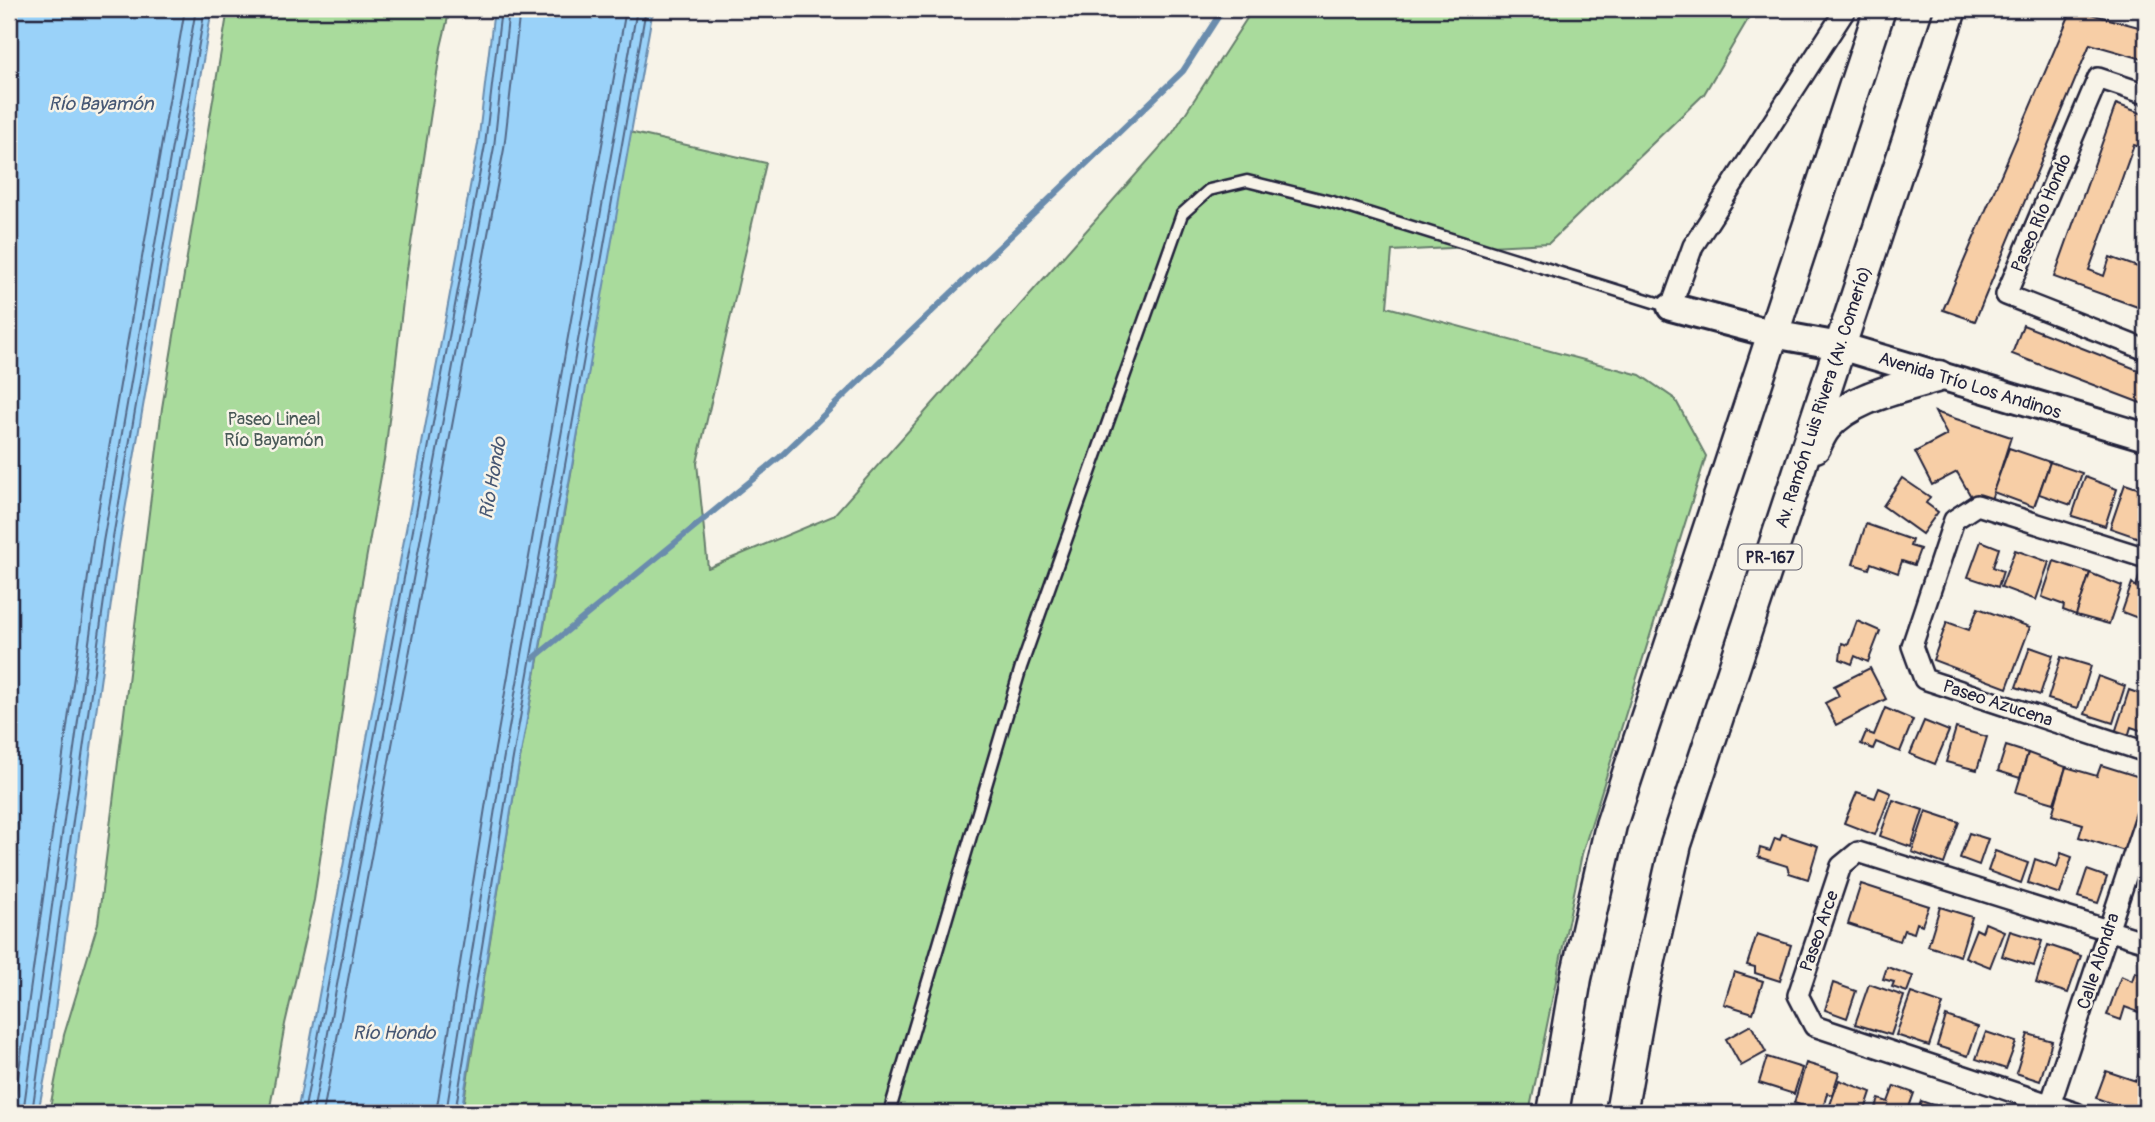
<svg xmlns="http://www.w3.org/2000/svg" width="2155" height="1122" font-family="Pangolin,sans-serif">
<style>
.green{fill:#a9db9c;stroke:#667e6c;stroke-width:2}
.water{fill:#9ad2f9;stroke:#6a8cad;stroke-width:2}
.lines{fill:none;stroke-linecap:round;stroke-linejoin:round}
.shore{stroke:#526887;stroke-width:2}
.stream{stroke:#6a8cad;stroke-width:6}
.building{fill:#f7cea6;stroke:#22223b;stroke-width:2}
.lane-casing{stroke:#22223b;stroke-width:15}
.street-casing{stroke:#22223b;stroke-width:24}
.secondary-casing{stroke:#22223b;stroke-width:32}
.primary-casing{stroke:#22223b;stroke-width:35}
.lane{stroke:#f7f3e8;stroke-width:10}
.street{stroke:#f7f3e8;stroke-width:19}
.secondary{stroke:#f7f3e8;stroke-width:26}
.primary{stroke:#f7f3e8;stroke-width:30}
.labels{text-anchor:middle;stroke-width:5;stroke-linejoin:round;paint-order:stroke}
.shield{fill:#f7f3e8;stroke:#62616f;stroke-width:2}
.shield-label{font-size:16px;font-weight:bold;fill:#22223b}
.street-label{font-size:18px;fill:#22223b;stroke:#f7f3e8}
.park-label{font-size:18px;fill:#4a5a58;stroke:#f7f3e8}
.water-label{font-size:19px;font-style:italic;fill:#465774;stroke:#f7f3e8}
</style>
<rect width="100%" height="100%" fill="#f7f3e8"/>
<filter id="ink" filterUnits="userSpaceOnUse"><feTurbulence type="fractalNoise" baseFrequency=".0143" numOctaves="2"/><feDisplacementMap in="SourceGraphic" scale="14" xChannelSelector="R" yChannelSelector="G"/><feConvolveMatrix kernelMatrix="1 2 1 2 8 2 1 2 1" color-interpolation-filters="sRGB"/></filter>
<g filter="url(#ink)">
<!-- green -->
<g class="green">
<polygon points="228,9 450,9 441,47 406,276 385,454 357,610 314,900 285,1024 269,1113 49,1113 64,1035 98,923 162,408"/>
<polygon points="1253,9 1754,9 1704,94 1549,243 1392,251 1387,307 1640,375 1675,399 1706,456 1582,854 1529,1113 462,1113 515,787 561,532 629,132 766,163 697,463 708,568 833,516 1172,134"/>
</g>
<!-- water -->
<g class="water">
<polygon points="9,9 212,9 119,545 48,1061 38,1113 9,1113"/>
<polygon points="494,9 653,9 515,787 461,1113 297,1113 478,144"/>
</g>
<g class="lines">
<!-- shore -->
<g class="shore">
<polyline points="13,1113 93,541 185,9"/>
<polyline points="23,1113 103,542 196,9"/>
<polyline points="32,1113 112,543 205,9"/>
<polyline points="304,1113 485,145 501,9"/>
<polyline points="313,1113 494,147 509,9"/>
<polyline points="323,1113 504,149 520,9"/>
<polyline points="436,1113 489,783 626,9"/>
<polyline points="446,1113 499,784 637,9"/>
<polyline points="455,1113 508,786 646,9"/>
</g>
<!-- stream -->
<polyline class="stream" points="534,658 780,457 1183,71 1223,9"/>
</g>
<!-- building -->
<g class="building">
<polygon points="2072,9 2146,29 2146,60 2090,44 1975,321 1943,310"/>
<polygon points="2116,104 2146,115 2146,149 2134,145 2089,270 2104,276 2110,257 2146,270 2146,310 2054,277"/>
<polygon points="2023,325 2146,373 2146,405 2012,354"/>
<polygon points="1935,412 2011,437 1991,500 1973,500 1957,472 1932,485 1915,452 1947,435"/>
<polygon points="2009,448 2050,462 2034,507 1993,492"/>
<polygon points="2050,462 2082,473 2071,505 2039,494"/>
<polygon points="2085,477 2117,489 2105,526 2072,516"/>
<polygon points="1902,478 1930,497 1926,503 1938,512 1922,534 1883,506"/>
<polygon points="2125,484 2146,491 2146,517 2139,538 2110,528"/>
<polygon points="1866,524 1912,540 1910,546 1920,549 1914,565 1902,561 1898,573 1871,563 1869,569 1853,564"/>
<polygon points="1981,541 1999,548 1993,567 2003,571 1998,587 1968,577"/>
<polygon points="2015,550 2049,562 2036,600 2001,587"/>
<polygon points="2054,561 2090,573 2076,615 2063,610 2064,605 2042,597"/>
<polygon points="2090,573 2122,586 2109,624 2076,615"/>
<polygon points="2140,574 2146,576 2146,621 2122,612 2132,583 2136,587"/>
<polygon points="1978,608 2030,627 2007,688 1933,660 1947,622 1969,630"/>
<polygon points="1857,621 1880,631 1868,662 1855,656 1852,664 1840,659 1842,643 1848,645"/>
<polygon points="2030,647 2053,655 2040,695 2016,687"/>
<polygon points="2061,657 2091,666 2078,708 2048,699"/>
<polygon points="1870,668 1886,699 1836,725 1825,703 1839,696 1834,686"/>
<polygon points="2098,676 2125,686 2113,723 2085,714"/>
<polygon points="2129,690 2146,696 2146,732 2131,727 2128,737 2115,733"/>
<polygon points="1885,708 1913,720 1900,752 1876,742 1873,749 1861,744 1866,732 1874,735"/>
<polygon points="1924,721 1949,731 1935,764 1910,754"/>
<polygon points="1956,728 1987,737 1977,770 1946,762"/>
<polygon points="2006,746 2028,753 2020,778 1998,771"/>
<polygon points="2028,753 2066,767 2054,803 2016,792"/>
<polygon points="2101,765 2146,779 2146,792 2128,852 2079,837 2083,824 2052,815 2066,767 2097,776"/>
<polygon points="1879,788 1891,793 1875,835 1844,823 1857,792 1875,798"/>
<polygon points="1893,800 1923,810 1911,847 1880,836"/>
<polygon points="1926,811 1959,822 1944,864 1912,852"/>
<polygon points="1969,833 1988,839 1979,865 1960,858"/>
<polygon points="1782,834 1818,846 1808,879 1789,873 1787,866 1758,857 1760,848 1770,851 1775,838 1780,840"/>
<polygon points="1995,851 2028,863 2021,883 1988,871"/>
<polygon points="2061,853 2072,857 2060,894 2028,883 2035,859 2057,867"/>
<polygon points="2087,870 2107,877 2098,903 2078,897"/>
<polygon points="1861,884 1929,906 1922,925 1917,923 1914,933 1904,930 1900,941 1848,924"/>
<polygon points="1940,907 1972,917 1960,956 1928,946"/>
<polygon points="1985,923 2004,931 1990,967 1965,957 1976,929 1982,932"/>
<polygon points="2010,931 2042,941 2034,966 2002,956"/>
<polygon points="1757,934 1791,945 1780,981 1755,973 1755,967 1747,965"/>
<polygon points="2048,945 2081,956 2068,993 2036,983"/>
<polygon points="1887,967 1913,976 1907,992 1892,987 1894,982 1883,979"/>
<polygon points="1734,972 1763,981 1753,1013 1724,1004"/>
<polygon points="2135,972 2146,976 2146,1015 2125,1007 2121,1020 2107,1015 2121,976 2132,981"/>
<polygon points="1833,983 1856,991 1847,1018 1825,1010"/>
<polygon points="1869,984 1904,996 1891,1035 1855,1024"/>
<polygon points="1911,993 1943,1004 1929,1046 1896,1035"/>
<polygon points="1946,1016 1978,1027 1968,1056 1937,1046"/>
<polygon points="1751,1025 1766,1052 1741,1066 1726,1039"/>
<polygon points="1986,1032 2016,1042 2006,1069 1976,1059"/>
<polygon points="2028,1034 2052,1041 2040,1081 2016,1073"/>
<polygon points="1767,1057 1802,1068 1794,1094 1759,1083"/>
<polygon points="1806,1063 1839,1073 1832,1095 1827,1093 1822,1112 1794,1103"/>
<polygon points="2106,1071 2136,1081 2139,1073 2146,1075 2146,1113 2127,1113 2123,1112 2125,1108 2096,1098"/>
<polygon points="1839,1080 1871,1092 1864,1113 1827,1113"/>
<polygon points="1894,1086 1914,1093 1907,1113 1874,1113 1879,1099 1888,1102"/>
<polygon points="1921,1101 1941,1108 1940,1113 1917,1113"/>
</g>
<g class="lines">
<!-- lane casing -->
<g class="lane-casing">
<polyline id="lane" points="889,1113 1021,667 1182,214 1209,190 1247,181 1332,202 1670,307"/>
</g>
<!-- street casing -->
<g class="street-casing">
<g id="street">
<polyline points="2146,94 2098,78 2006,295 2146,350"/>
<polyline points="1671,307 1693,246 1846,9"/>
<polyline points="2146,558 1977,505 1954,520 1912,646 1924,679 2146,752"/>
<polyline points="2050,1105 2146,817"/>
<polyline points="2076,1113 1814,1026 1798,995 1841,866 1858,852 2146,942"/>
</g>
</g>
<!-- secondary casing -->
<g class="secondary-casing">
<polyline id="secondary" points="1671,307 1773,334 1840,346 2146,437"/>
</g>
<!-- primary casing -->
<g class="primary-casing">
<g id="primary">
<path d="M1815,447C1818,440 1821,433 1826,427C1852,396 1902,388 1939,376"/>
<polyline points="1553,1113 1576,978 1611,825 1880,9"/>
<polyline points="1621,1113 1643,991 1676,844 1951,9"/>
</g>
</g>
<!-- lane -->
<use href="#lane" class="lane"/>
<!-- street -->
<use href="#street" class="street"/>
<!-- secondary -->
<use href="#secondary" class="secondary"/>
<!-- primary -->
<use href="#primary" class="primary"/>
</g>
</g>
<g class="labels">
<!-- shield labels -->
<rect class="shield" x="1738.5" y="544.5" width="63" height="25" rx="5"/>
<g class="shield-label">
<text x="1770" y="563">PR-167</text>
</g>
<!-- street labels -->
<g class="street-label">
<text transform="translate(2041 213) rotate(-67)" y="6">Paseo Río Hondo</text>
<text transform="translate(1970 385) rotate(17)" y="6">Avenida Trío Los Andinos</text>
<text transform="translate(1823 397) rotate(-72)" y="6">Av. Ramón Luis Rivera (Av. Comerío)</text>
<text transform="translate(1998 703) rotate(18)" y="6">Paseo Azucena</text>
<text transform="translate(1819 931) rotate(-71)" y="6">Paseo Arce</text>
<text transform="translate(2098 961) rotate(-72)" y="6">Calle Alondra</text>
</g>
<!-- park labels -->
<g class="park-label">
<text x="274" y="425">Paseo Lineal<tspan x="274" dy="21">Río Bayamón</tspan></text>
</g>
<!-- water labels -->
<g class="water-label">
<text x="101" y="110">Río Bayamón</text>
<text transform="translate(492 478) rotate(-80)" y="7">Río Hondo</text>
<text x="394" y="1039">Río Hondo</text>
</g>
</g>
<!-- margin -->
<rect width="2155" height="1122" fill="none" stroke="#f7f3e8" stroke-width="35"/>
<rect x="18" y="18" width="2120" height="1087" fill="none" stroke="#22223b" stroke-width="2.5" filter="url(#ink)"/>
</svg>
